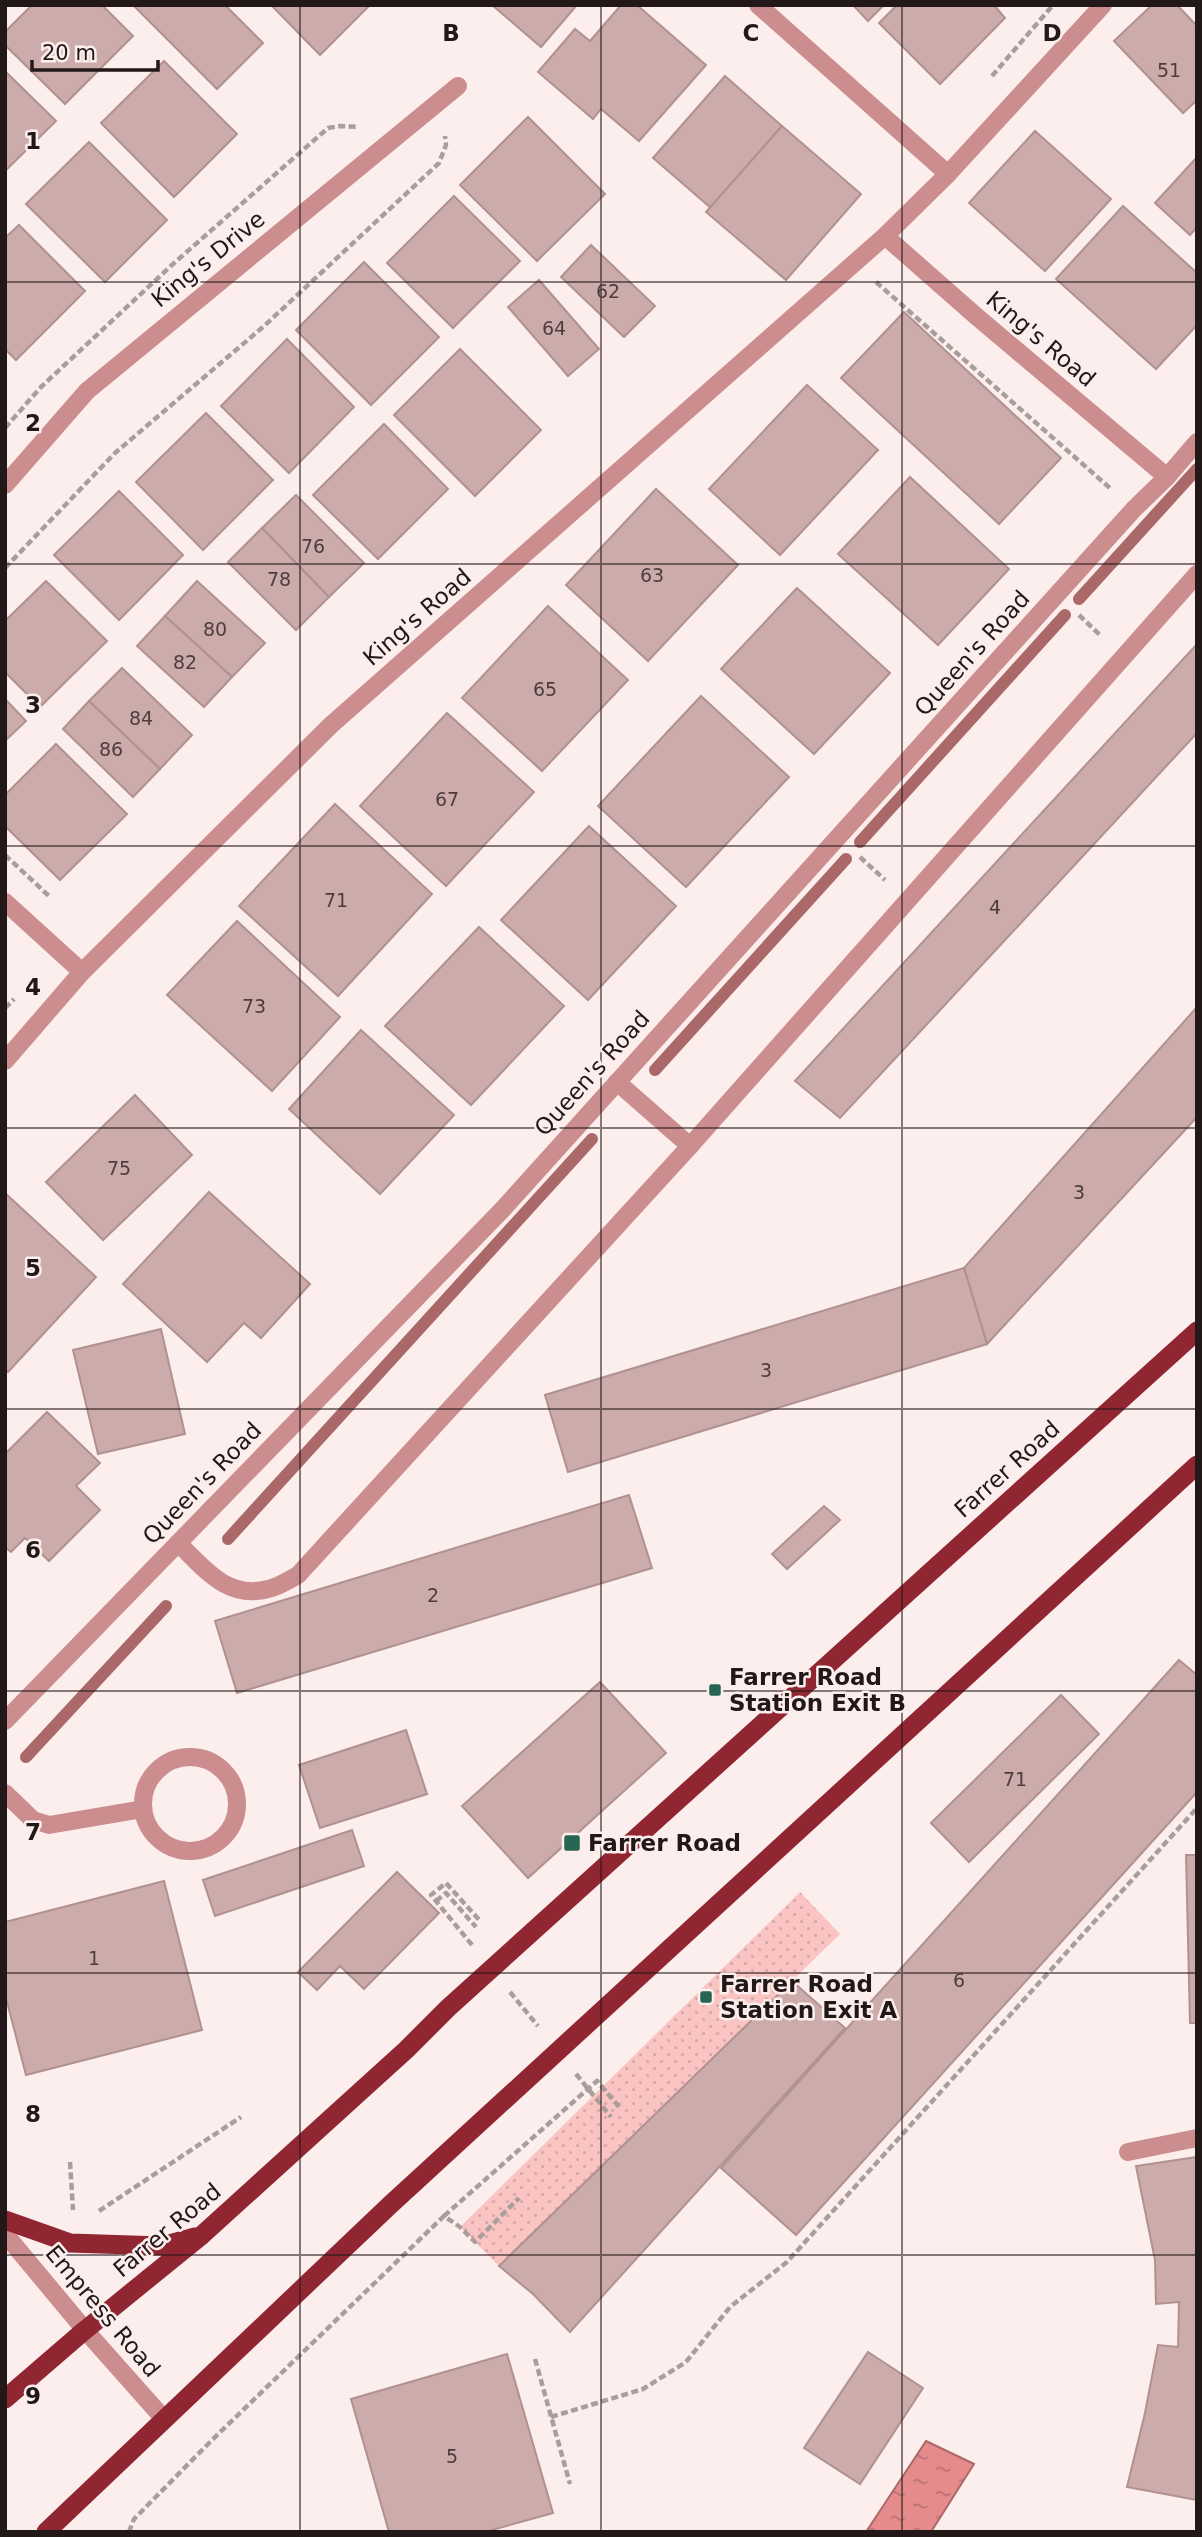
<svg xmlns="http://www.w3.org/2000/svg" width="1202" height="2537" font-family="'DejaVu Sans',sans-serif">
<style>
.garden{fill:url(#garden-dots)}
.water{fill:url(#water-ripples);stroke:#ab6869;stroke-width:2}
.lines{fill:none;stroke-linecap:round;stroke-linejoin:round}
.stream{stroke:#ab6869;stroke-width:12}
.building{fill:#ccacab;stroke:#b09190;stroke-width:2}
.path{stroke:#aa9e9d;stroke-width:4.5;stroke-dasharray:7 3.5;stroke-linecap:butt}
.service{stroke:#cb8d8d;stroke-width:18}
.minor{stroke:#cb8d8d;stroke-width:18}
.trunk{stroke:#902631;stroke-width:19}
.grid{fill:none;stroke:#231818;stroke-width:2;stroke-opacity:0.55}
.poi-dot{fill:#276552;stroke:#fbeeed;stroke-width:2.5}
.labels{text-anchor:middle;stroke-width:5;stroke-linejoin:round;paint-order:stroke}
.number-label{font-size:19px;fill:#4d3d3d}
.street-label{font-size:23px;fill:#231818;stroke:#fbeeed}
.poi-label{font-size:23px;font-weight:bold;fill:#231818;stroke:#fbeeed;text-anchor:start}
.grid-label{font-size:23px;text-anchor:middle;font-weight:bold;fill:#231818;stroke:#fbeeed;stroke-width:5;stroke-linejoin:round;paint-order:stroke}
</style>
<defs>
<pattern id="garden-dots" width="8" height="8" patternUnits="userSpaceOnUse" patternTransform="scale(1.75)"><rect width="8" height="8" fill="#fac4c3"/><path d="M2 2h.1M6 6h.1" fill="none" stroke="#d6a8a7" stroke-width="1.8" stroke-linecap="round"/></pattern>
<pattern id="water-ripples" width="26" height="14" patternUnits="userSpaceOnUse" patternTransform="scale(1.75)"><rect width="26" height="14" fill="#e58b8c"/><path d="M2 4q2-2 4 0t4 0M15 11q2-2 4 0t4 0" fill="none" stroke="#b97171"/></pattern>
</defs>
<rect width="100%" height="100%" fill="#fbeeed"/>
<!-- garden -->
<polygon class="garden" points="800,1892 840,1934 499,2266 460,2227"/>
<!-- water -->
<polygon class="water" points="926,2441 974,2464 931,2532 866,2532"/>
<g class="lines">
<!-- stream -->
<g class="stream">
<polyline points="1079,599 1197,469"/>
<polyline points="860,842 1065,615"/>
<polyline points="655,1070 846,859"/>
<polyline points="228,1539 592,1139"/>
<polyline points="26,1757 166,1606"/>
</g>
</g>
<!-- building -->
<g class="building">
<polygon points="32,5 102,5 133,36 65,104 5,45 5,32"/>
<polygon points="133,5 225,5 263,43 217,89"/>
<polygon points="271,5 370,5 320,55"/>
<polygon points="492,5 577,5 541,47"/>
<polygon points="621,5 637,5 706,65 639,141 601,109 593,119 538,72 575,29 590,41"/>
<polygon points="853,5 884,5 868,21"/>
<polygon points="897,5 994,5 1005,18 940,84 879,23"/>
<polygon points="1152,5 1177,5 1197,26 1197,100 1183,113 1114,41"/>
<polygon points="164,61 237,134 174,197 101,123"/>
<polygon points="5,71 56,121 5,171"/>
<polygon points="725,76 782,126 711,208 653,158"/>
<polygon points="528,117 605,194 537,261 460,185"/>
<polygon points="782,126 861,194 786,280 706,212"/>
<polygon points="1035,131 1111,199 1045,271 969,203"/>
<polygon points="89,142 167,220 105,282 26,204"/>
<polygon points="1197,157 1197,227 1190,235 1155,203"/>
<polygon points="454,196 520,261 453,328 387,263"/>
<polygon points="1123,206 1197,273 1197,325 1156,369 1056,279"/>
<polygon points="19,225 85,291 16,360 5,349 5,238"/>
<polygon points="591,245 655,306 624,337 561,277"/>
<polygon points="364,262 439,337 371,405 296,330"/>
<polygon points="539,280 599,349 568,376 508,307"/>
<polygon points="904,312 1061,458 999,524 841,378"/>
<polygon points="287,339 354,407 289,473 221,406"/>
<polygon points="460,349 541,430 475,496 394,415"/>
<polygon points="807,385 878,450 780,555 709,489"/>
<polygon points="206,413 273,480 203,550 136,482"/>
<polygon points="384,424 448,489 378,559 313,495"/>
<polygon points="910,477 1009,569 938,645 838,554"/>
<polygon points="656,489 738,565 648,661 566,585"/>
<polygon points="119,491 183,555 119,620 54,555"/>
<polygon points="296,495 364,563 329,597 262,528"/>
<polygon points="262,528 329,597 296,630 228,562"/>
<polygon points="46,581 107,641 40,707 5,672 5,621"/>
<polygon points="197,581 265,643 232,677 165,616"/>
<polygon points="797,588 890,673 814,754 721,669"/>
<polygon points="548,606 628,680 542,771 462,698"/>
<polygon points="165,616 232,677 204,707 137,646"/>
<polygon points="1197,644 1197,733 840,1118 795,1081"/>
<polygon points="122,668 192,735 160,769 89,701"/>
<polygon points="701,696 789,777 686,887 598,806"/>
<polygon points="5,699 26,721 5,741"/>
<polygon points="89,701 160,769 133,797 63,729"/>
<polygon points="447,713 534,792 446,886 360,806"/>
<polygon points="56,744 127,814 60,880 5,826 5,795"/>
<polygon points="335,804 432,894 338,996 239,906"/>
<polygon points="589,826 676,906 588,1000 501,920"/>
<polygon points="237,921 340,1017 272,1091 167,995"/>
<polygon points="479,927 564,1006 471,1105 385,1026"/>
<polygon points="1197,1007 1197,1117 987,1344 964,1268"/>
<polygon points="361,1030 454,1115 380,1194 289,1109"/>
<polygon points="135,1095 192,1155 103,1240 46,1182"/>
<polygon points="209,1192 310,1284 261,1338 244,1323 207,1362 123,1284"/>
<polygon points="5,1193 96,1277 8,1372 5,1369"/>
<polygon points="964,1268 987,1344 568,1472 545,1395"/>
<polygon points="161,1329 185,1434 98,1454 73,1350"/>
<polygon points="47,1412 100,1463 76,1486 100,1510 49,1561 25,1538 11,1552 5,1547 5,1454"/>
<polygon points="629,1495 652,1568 237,1693 215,1621"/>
<polygon points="824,1506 840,1520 787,1569 772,1554"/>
<polygon points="1179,1660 1197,1675 1197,1792 796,2235 721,2168"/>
<polygon points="600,1682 666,1753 528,1878 462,1806"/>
<polygon points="1061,1695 1099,1734 969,1862 931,1823"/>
<polygon points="406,1730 427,1794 320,1828 299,1765"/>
<polygon points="352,1830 364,1866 215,1916 203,1880"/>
<polygon points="1186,1855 1197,1855 1197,2023 1190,2023"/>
<polygon points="397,1872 439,1913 364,1989 340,1966 317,1990 298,1972"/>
<polygon points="164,1881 202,2030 26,2075 5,1994 5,1922"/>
<polygon points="792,1981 845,2028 570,2332 533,2294 499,2266"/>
<polygon points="1197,2157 1197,2500 1127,2487 1145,2413 1158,2345 1178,2347 1179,2302 1156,2304 1155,2260 1136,2166"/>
<polygon points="868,2352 923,2388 860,2484 804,2448"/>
<polygon points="507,2354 553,2513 485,2532 389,2532 351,2399"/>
</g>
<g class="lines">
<!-- path -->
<g class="path">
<polyline points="992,76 1053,5"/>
<polyline points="876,282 1111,489"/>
<polyline points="5,428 41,387 173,264 328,128 340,126 359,127"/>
<polyline points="5,568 115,453 263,327 439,163 446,145 445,136"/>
<polyline points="1079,615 1101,636"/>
<polyline points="5,855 49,896"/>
<polyline points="860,857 885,880"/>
<polyline points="5,1008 14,999"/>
<polyline points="436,1901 446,1893 476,1927"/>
<polyline points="472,1945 431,1895 446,1883 481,1922"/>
<polyline points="510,1992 538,2026"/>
<polyline points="576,2074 611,2117"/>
<polyline points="70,2162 73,2210"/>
<polyline points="99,2211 241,2117"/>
<polyline points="444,2216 597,2081 620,2108"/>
<polyline points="535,2359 570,2484"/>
<polyline points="551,2417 643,2389 686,2362 730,2307 787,2262 1197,1808"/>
<polyline points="129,2532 134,2519 212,2440 444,2216 460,2227 475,2242 519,2198"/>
</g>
<!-- service -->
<g class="service">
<polyline points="617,1082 690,1146"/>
<path d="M178,1543C204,1568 227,1600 268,1589C278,1587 289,1580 298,1575L690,1146L1197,574"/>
<circle cx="190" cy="1804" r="47"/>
<polyline points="5,1793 33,1820 49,1825 143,1809"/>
<polyline points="1128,2152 1197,2138"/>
</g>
<!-- minor -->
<g class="minor">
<polyline points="758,5 948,174"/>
<polyline points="885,236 976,316 1167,477"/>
<polyline points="5,485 87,391 458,86"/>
<polyline points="5,902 82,972"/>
<polyline points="5,1061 82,972 331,725 885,236 948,174 1103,5"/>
<polyline points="5,1721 502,1210 1134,509 1167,477 1197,442"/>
<polyline points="5,2234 85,2330 164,2419"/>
</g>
<!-- trunk -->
<g class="trunk">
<polyline points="5,2220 70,2243 162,2246 195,2237"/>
<polyline points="5,2399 85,2330 202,2235 406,2050 448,2008 1197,1331"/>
<polyline points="46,2532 390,2205 1197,1465"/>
</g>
</g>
<!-- grid -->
<path class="grid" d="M300,5V2532M601,5V2532M902,5V2532M5,282H1197M5,564H1197M5,846H1197M5,1128H1197M5,1409H1197M5,1691H1197M5,1973H1197M5,2255H1197"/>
<!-- markers -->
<g class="poi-dot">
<rect x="708" y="1683" width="14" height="14" rx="3.5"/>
<rect x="563" y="1834" width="18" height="18" rx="3.5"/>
<rect x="699" y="1990" width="14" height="14" rx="3.5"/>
</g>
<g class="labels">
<!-- number labels -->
<g class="number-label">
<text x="1169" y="77">51</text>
<text x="608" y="298">62</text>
<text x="554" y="335">64</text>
<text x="313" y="553">76</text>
<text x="652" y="582">63</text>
<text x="279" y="586">78</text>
<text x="215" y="636">80</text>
<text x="185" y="669">82</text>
<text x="545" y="696">65</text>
<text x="141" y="725">84</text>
<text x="111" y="756">86</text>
<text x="447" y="806">67</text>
<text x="336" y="907">71</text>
<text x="995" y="914">4</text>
<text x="254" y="1013">73</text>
<text x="119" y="1175">75</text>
<text x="1079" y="1199">3</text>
<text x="766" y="1377">3</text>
<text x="433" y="1602">2</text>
<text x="1015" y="1786">71</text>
<text x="94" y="1965">1</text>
<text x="959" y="1987">6</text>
<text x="452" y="2463">5</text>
</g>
<!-- street labels -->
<g class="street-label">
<text transform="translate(208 259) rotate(-39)" y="8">King's Drive</text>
<text transform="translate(1041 339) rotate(40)" y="8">King's Road</text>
<text transform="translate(417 617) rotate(-41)" y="8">King's Road</text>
<text transform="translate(972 653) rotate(-48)" y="8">Queen's Road</text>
<text transform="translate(592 1073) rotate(-48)" y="8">Queen's Road</text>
<text transform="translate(1007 1469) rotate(-42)" y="8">Farrer Road</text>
<text transform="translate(202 1483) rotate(-46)" y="8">Queen's Road</text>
<text transform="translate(167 2230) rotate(-40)" y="8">Farrer Road</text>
<text transform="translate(103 2311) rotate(50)" y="8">Empress Road</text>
</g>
<!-- poi labels -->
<g class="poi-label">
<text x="729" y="1685">Farrer Road<tspan x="729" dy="26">Station Exit B</tspan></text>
<text x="588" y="1851">Farrer Road</text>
<text x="720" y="1992">Farrer Road<tspan x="720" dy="26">Station Exit A</tspan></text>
</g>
</g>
<g class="grid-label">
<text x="451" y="41">B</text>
<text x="751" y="41">C</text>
<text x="1052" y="41">D</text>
<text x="33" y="149">1</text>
<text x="33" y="431">2</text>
<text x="33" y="713">3</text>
<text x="33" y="995">4</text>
<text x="33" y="1276">5</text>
<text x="33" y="1558">6</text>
<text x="33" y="1840">7</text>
<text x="33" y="2122">8</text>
<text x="33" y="2404">9</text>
</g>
<!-- border -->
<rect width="1202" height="2537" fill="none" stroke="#231818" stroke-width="14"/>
<!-- scale -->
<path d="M32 60v10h126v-10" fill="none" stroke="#231818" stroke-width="3.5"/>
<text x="42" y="60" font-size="21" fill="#231818" stroke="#fbeeed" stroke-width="5" paint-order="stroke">20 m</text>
</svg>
